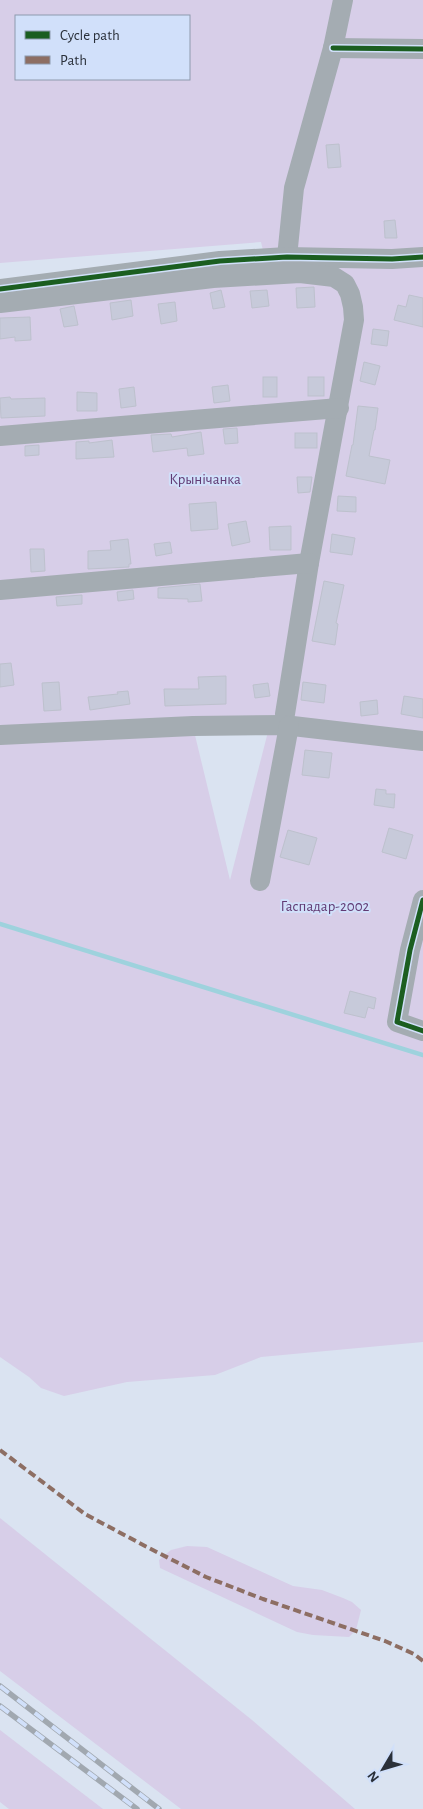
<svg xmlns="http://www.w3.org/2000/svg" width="423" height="1809" font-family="'Alegreya Sans',sans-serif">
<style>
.green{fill:#d7cee8;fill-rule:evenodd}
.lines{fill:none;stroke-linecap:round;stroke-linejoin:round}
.stream{stroke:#9ed2dd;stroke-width:4.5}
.building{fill:#c7cada;stroke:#bdc1cd}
.minor{stroke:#a4acb2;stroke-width:20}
.rail-casing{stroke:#a1a8b0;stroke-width:5.5}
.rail{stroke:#d1e0fa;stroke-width:4;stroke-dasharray:11;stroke-linecap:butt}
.quiet{stroke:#8d6e63;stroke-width:4;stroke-dasharray:8 4;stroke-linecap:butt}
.cycleway-casing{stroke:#d1e0fa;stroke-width:8}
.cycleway{stroke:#1b5e20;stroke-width:5}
.labels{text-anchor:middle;stroke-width:4;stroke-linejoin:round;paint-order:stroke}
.park-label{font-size:15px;fill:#613b74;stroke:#d1e0fa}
</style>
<rect width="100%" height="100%" fill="#dae3f1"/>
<!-- green -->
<g class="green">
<path d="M0,0H423V1342L261,1357L215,1375L127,1382L64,1396L41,1388L29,1377L0,1357V297L266,263L261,242L0,263ZM16,16H189V79H16ZM271,720L230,880L193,727Z"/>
<polygon points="0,1518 252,1720 355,1809 181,1809 0,1671"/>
<polygon points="187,1546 207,1547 293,1586 322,1590 343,1598 352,1602 361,1610 356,1630 349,1637 313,1635 297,1632 160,1568 159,1560 171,1550"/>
<polygon points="0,1730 103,1809 9,1809 0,1802"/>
</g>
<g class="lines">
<!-- stream -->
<polyline class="stream" points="0,924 423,1055"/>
</g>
<!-- building -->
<g class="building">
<polygon points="339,144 341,167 328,168 326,145"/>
<polygon points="395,220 397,238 385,238 384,221"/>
<polygon points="314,287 315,307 297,308 296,288"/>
<polygon points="221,290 225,307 213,309 210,293"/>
<polygon points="267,290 269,306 252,308 250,291"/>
<polygon points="409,295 423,298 423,327 394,320 398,305 406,307"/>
<polygon points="131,300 133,316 112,320 110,303"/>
<polygon points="175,302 177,321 161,324 158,304"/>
<polygon points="74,306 78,325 64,327 60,309"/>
<polygon points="30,317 31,340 15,341 15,337 0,339 0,318"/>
<polygon points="373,329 389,331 387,346 371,344"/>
<polygon points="364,362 380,366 375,385 360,381"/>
<rect x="263" y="377" width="14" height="20"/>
<rect x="308" y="377" width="16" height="19"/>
<polygon points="228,385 230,401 214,403 212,387"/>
<polygon points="134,387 136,406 121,408 119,389"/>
<polygon points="77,392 97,393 97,411 77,411"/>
<polygon points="10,397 11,399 45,398 45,416 1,418 0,398"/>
<polygon points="358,406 378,408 375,430 374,430 369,456 390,460 385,484 346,476 352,445 353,445"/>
<polygon points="237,428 238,443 225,444 223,429"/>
<polygon points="201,432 204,454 188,456 187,448 153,452 151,435 171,434 172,437"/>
<rect x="295" y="433" width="22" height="15"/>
<polygon points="112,440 114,457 76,459 76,442 89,441 89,443"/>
<polygon points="39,445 39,455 25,456 25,446"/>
<polygon points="297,477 312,477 310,492 298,493"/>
<polygon points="338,496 356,497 356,512 337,511"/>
<polygon points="216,502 218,529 191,531 189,504"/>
<polygon points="246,521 250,542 232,546 228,524"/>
<polygon points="291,526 291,550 270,550 269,527"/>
<polygon points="332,534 355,538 352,555 330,552"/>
<polygon points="128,539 131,564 129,564 129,567 88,569 88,551 111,550 110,541"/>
<polygon points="170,542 172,553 156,556 154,544"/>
<polygon points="30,549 44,549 45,571 31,572"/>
<polygon points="324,581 344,585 336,623 338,624 335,645 312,641"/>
<polygon points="200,584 202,601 188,602 188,599 158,598 158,588"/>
<polygon points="133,590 134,599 118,601 117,592"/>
<polygon points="82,595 82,604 57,606 56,597"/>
<polygon points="11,663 14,685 0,687 0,664"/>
<polygon points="226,676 226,704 165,706 164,689 199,689 198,677"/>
<polygon points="59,682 61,710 44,711 42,683"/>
<polygon points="303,682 326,685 324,703 301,700"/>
<polygon points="268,683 270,696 255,698 253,685"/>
<polygon points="128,691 130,704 90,710 88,697 118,694 117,692"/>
<polygon points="404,696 423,699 423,718 401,714"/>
<polygon points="377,700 378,714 361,716 360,702"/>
<polygon points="305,750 332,753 329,778 302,775"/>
<polygon points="376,789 386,790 386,794 395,794 394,808 374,805"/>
<polygon points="389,828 413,835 406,859 382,852"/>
<polygon points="288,830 317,838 309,865 280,857"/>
<polygon points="350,991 376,998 374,1009 368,1007 365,1018 344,1013"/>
</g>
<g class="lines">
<!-- minor -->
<g class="minor">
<polyline points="333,48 423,49"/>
<polyline points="287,257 294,188 333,48 343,0"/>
<polyline points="0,289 220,261 287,257 392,259 423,257"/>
<polyline points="0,303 213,278 300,273 334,277 345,284 350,294 353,307 354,320 309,563 285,714"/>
<polyline points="0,436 339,408"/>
<polyline points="0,590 309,563"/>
<polyline points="0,735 193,726 284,725 423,741"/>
<polyline points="260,881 289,726"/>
<polyline points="423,900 410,950 397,1022 423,1031"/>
</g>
<!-- rail casing -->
<g class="rail-casing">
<g id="rail">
<polyline points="0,1686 159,1809"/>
<polyline points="0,1706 137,1809"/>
</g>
</g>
<!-- rail -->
<use href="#rail" class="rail"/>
<!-- quiet -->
<polyline class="quiet" points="0,1450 85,1514 145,1546 206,1577 263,1599 385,1641 414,1654 423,1661"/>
<!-- cycleway casing -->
<g class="cycleway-casing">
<g id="cycleway">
<polyline points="333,48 423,49"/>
<polyline points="0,289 220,261 287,257 392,259 423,257"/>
<polyline points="423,900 410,950 397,1022 423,1031"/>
</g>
</g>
<!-- cycleway -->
<use href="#cycleway" class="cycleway"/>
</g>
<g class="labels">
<!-- park labels -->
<g class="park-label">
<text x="205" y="484">Крынічанка</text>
<text x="325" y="911">Гаспадар-2002</text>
</g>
</g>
<!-- legend -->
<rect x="15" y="15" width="175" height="65" fill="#d1e0fa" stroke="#8e9aad"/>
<rect x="25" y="31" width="25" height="8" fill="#1b5e20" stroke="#8e9aad"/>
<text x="60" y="40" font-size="15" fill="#2a303a">Cycle path</text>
<rect x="25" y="56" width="25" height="8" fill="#8d6e63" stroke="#8e9aad"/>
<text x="60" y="65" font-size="15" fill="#2a303a">Path</text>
<!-- north arrow -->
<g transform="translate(383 1769) rotate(232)" stroke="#d1e0fa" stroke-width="4" paint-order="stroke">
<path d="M0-4L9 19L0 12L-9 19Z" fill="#2a303a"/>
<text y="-8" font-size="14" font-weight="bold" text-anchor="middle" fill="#2a303a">N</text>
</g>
</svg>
